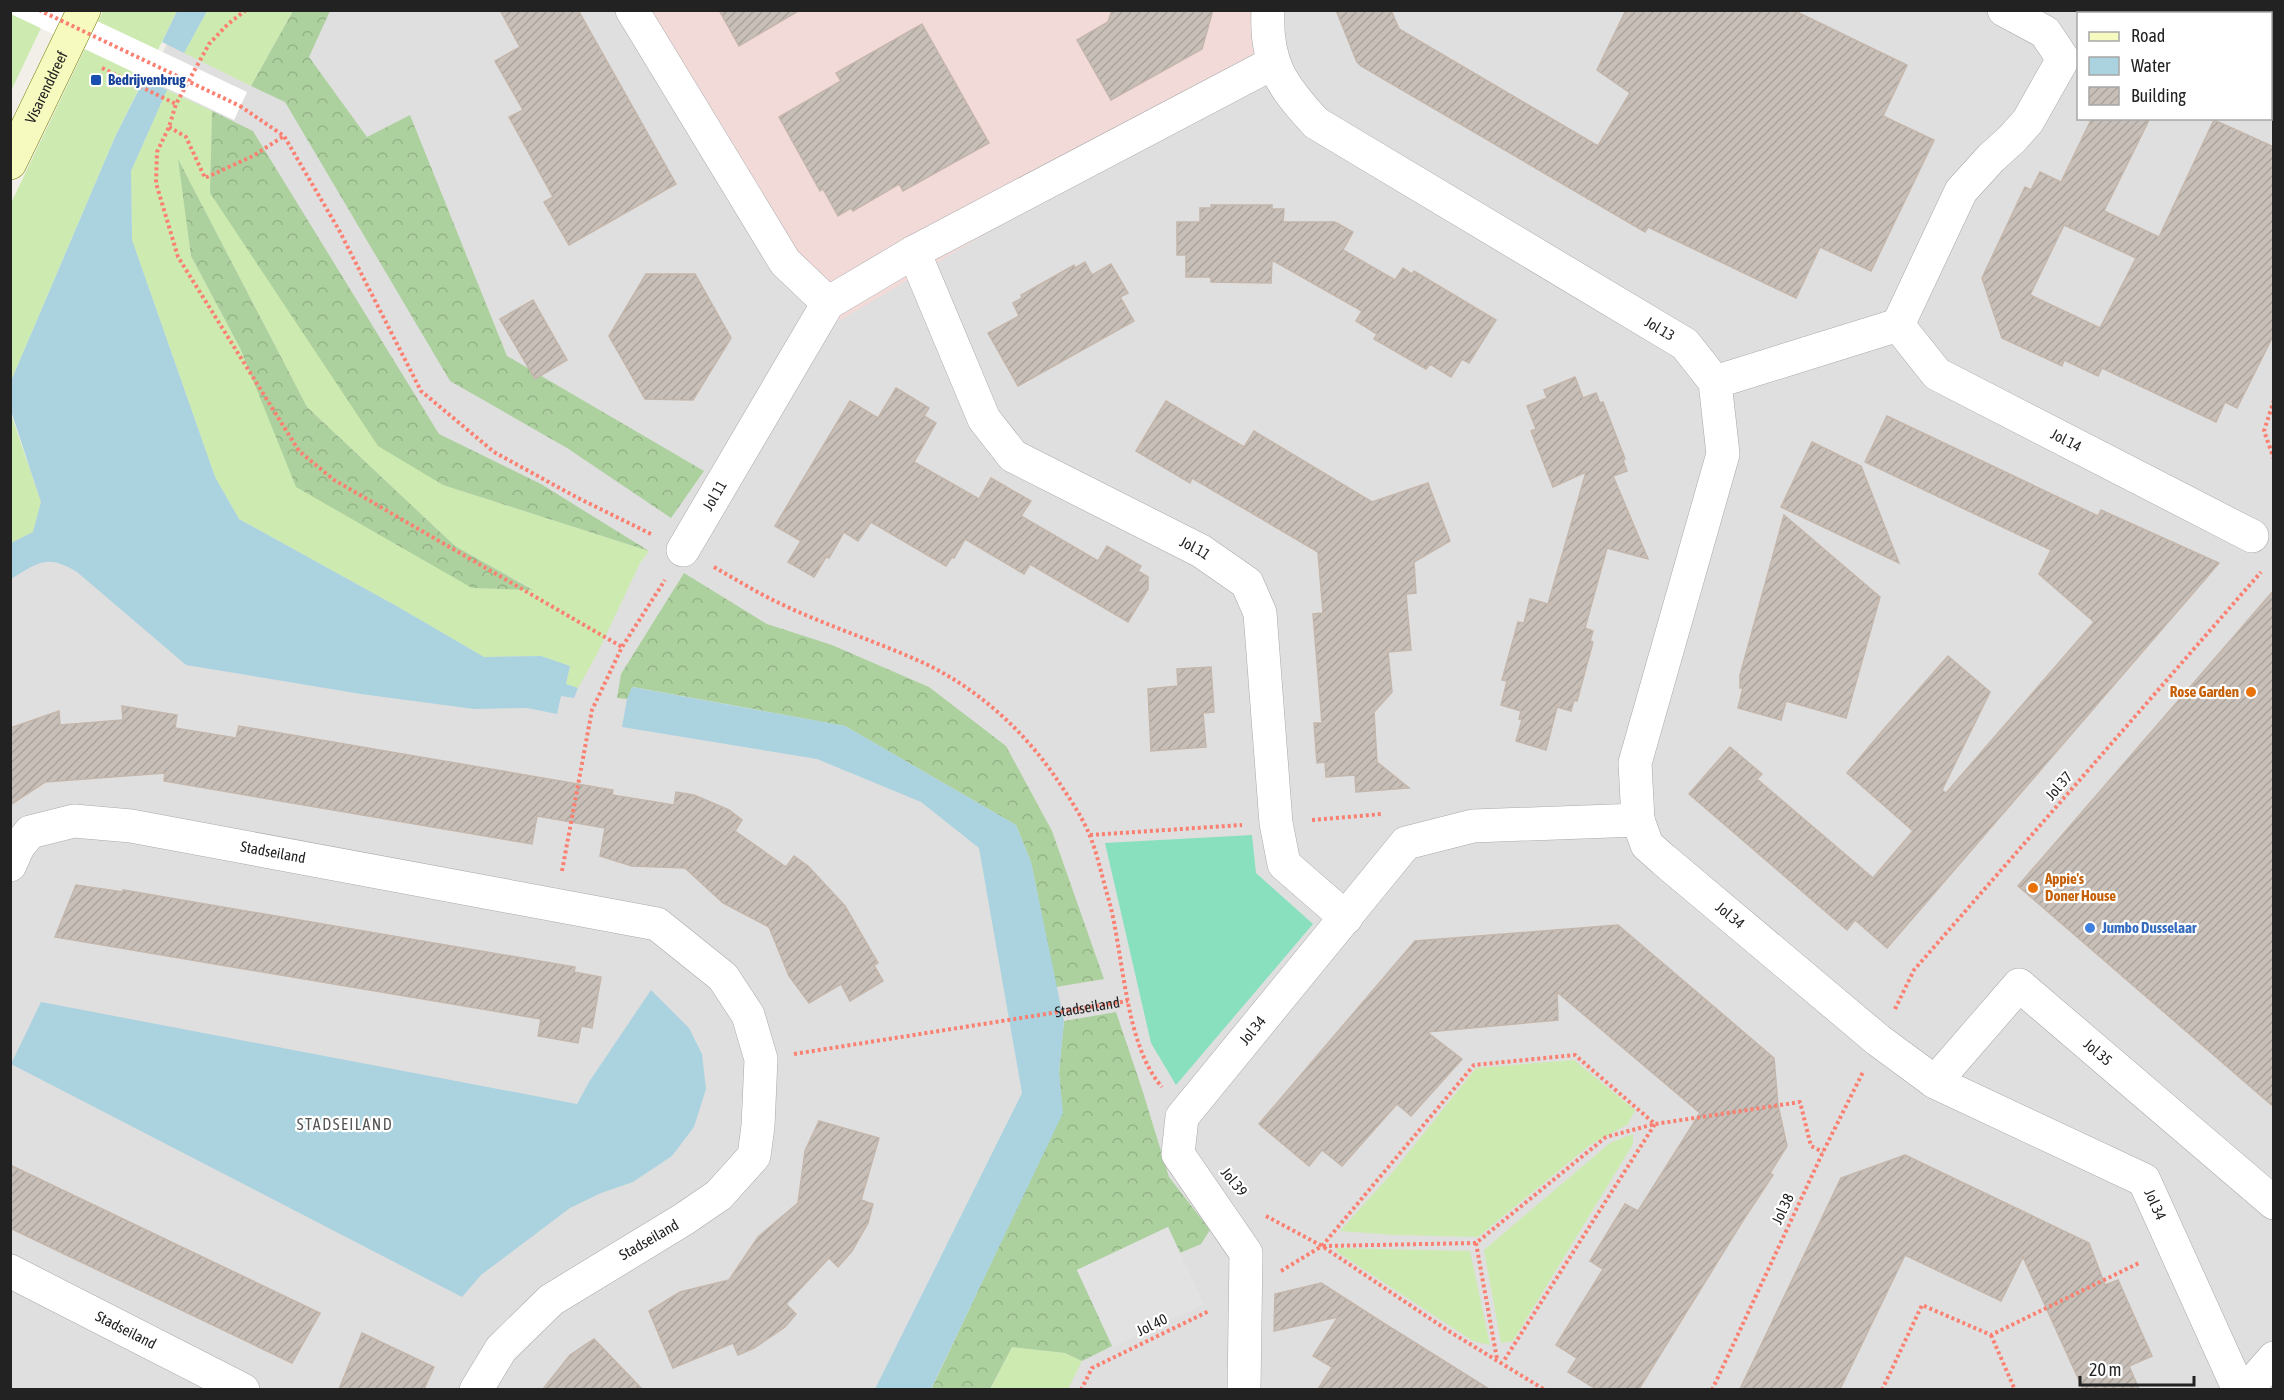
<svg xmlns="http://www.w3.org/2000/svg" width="2284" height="1400" font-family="'Asap Condensed',sans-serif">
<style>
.residential{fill:#e0dfdf;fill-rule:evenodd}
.commercial{fill:#f2dad9}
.grass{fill:#cdebb0;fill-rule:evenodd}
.forest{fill:url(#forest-crowns)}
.pitch{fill:#88e0be}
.parking{fill:#e2e2e2}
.water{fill:#aad3df}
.pier{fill:#fff}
.building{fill:url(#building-hatch);stroke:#c4b6ab;stroke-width:1.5;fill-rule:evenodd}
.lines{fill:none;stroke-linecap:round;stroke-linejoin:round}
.minor-casing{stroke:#a9a9a9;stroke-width:34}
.secondary-casing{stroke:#707d05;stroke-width:34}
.path{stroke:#fa8072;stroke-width:4;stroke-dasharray:3 3;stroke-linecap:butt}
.minor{stroke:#fff;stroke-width:33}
.secondary{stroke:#f7fabf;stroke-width:33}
.path-bridge{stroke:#fa8072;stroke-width:4;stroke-dasharray:3 3;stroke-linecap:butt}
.transit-dot{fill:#1a4fb4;stroke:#fff;stroke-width:2}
.food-dot{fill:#e8710a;stroke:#fff;stroke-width:2}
.shop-dot{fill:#3f7fe0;stroke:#fff;stroke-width:2}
.labels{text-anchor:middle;stroke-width:4.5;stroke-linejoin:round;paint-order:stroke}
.transit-label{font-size:15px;font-weight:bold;fill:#164399;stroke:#fff;text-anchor:start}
.street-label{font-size:15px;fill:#222;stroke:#fff}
.food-label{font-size:15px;font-weight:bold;fill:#c56008;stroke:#fff;text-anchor:end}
.shop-label{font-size:15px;font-weight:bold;fill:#366cbe;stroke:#fff;text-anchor:start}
.neighbourhood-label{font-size:16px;letter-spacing:1.5px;fill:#555;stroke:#fff}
</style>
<defs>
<pattern id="forest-crowns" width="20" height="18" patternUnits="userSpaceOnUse" patternTransform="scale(1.5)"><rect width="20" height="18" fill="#add19e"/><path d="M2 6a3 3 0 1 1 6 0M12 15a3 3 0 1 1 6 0" fill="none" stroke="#95b388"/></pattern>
<pattern id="building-hatch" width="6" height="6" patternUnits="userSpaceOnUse" patternTransform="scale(1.5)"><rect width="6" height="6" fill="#c7bfb8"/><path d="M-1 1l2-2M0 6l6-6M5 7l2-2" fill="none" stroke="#aba49e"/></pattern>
</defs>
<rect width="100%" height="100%" fill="#f2efe9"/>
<!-- residential -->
<path class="residential" d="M182,11H2273V1389L11,1390V533L74,244ZM2078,14H2270V118H2078Z"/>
<!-- commercial -->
<polygon class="commercial" points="638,11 1283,11 1269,65 839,321 780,258"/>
<!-- grass -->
<g class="grass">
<polygon points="11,11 49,11 11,91"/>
<polygon points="103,11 177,11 115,137 11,381 11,203"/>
<polygon points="207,11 293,11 251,86 184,53"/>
<path d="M167,90L212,111L210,193L443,485L649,551L640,563L597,654L578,688L566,684L570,666L541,656L484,657L400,608L239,519L215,477L132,240L131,171ZM179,161L307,407L455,546L532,589L472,588L240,348L191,256Z"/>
<polygon points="10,411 41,502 33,532 11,543"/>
<polygon points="1574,1060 1635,1110 1628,1124 1590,1145 1478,1237 1395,1235 1340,1231 1392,1173 1476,1068"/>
<polygon points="1633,1134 1633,1144 1513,1341 1501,1343 1484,1250 1610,1143"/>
<polygon points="1336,1248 1470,1251 1490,1345 1473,1341 1337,1252"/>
<polygon points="1012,1347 1065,1353 1082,1361 1068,1389 990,1390"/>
</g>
<!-- forest -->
<g class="forest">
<polygon points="293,11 330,11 309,57 367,137 410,115 507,356 704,471 671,518 567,448 450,381 285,102 251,86"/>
<polygon points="212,111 253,131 439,434 541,484 649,551 443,485 378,446 210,193"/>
<polygon points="178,159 307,407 455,546 533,590 472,588 296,487 240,348 191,256"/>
<polygon points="684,573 767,624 832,645 929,687 1006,746 1052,831 1104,979 1056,987 1031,862 1016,825 845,726 633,687 627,699 617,698 621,674"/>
<polygon points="1116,1012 1142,1089 1169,1177 1210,1230 1201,1244 1180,1253 1168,1227 1077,1270 1112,1346 1082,1361 1065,1353 1012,1347 990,1389 931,1390 1062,1113 1059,1073 1064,1021"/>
</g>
<!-- pitch -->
<polygon class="pitch" points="1252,835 1256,873 1313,924 1176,1085 1151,1043 1105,843"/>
<!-- parking -->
<polygon class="parking" points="1168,1227 1204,1304 1113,1347 1077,1270"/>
<!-- water -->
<g class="water">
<polygon points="177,11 207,11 184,53 162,42"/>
<path d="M144,79L167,90L131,171L132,240L215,477L239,519L400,608L484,657L541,656L570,666L566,684L578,688L574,698L561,696L557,714L527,708L474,709L361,694L186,665L77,572C47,554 39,562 11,579V543L33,532L41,502L11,411V381L115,137Z"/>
<polygon points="632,687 845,726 1016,825 1031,862 1064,1021 1059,1073 1063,1113 931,1389 875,1389 1022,1093 979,848 921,802 817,759 622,727 627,699"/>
<polygon points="651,990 689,1028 702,1054 706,1089 694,1127 672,1156 633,1182 601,1193 570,1208 481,1275 462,1297 11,1064 41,1002 577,1104 589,1082"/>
</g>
<!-- pier -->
<polygon class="pier" points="10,11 76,11 247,92 234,120 11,14"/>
<!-- building -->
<g class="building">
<polygon points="500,10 578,10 676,184 569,245 544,202 553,197 509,117 523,110 495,61 520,47"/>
<polygon points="719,10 800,10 739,46"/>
<polygon points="1112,10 1213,10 1202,49 1111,100 1077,40 1108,22"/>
<polygon points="1336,10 1391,10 1399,29 1598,146 1630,93 1597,70 1626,10 1793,10 1907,65 1883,116 1934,140 1871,271 1820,247 1796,298 1648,227 1645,232 1361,66 1357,62"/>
<polygon points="922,24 989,143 903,191 899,184 853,211 851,208 838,216 823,189 820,191 779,117 841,81 836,73"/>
<path d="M2092,118H2150L2104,211L2159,237L2214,120L2274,147V334L2237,408L2225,402L2216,422L2102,368L2098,376L2064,360L2062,366L2002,338L1982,278L2025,187L2031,190L2040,172L2061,182ZM2064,225L2136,258L2100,328L2030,295Z"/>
<polygon points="1211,205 1272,205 1272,209 1284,209 1283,222 1335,222 1353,232 1343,250 1395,280 1403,268 1412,274 1414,271 1496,320 1469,363 1462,359 1451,377 1430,364 1426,369 1374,339 1377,334 1356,321 1362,311 1272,260 1271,283 1211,282 1211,277 1186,277 1186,255 1177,255 1177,222 1200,222 1200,208 1212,208"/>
<polygon points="1085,262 1092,275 1111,264 1128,293 1120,297 1134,321 1018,386 988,333 1019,316 1013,303 1022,298 1021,295 1074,265 1075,268"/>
<polygon points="646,274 695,274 731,338 693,400 645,399 609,336"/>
<polygon points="533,300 567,360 535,379 500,319"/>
<polygon points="1575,377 1583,398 1596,393 1600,403 1603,402 1625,459 1623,460 1627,471 1613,476 1648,559 1607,548 1585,628 1593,631 1590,641 1593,642 1577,701 1574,700 1571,711 1557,707 1546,750 1516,741 1522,720 1519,719 1521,711 1501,705 1507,681 1502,680 1518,622 1524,623 1530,599 1548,604 1586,472 1553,487 1531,431 1536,429 1527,406 1547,398 1544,390"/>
<polygon points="896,388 929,408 924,416 936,423 914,462 979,499 991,478 1031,501 1021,516 1098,561 1107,546 1141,566 1138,571 1148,577 1148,589 1128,622 1030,564 1024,574 965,539 954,558 952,557 946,566 871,522 858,541 844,532 829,558 826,557 814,577 788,562 801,541 775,526 850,401 878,418"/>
<polygon points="1166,401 1244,447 1254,431 1372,502 1428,483 1450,541 1414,562 1416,593 1406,594 1411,650 1388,652 1392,692 1374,712 1377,762 1409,788 1356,792 1355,775 1326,777 1325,762 1317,763 1314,723 1322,723 1313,614 1323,613 1318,552 1192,478 1190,483 1136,451"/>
<polygon points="1887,416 2098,516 2101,510 2219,563 1887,948 1855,920 1847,930 1689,794 1730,747 1762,774 1757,779 1873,878 1913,831 1847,773 1884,729 1948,656 1990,692 1942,790 1946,793 2094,622 2039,574 2051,550 1865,462"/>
<polygon points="1812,442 1861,466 1899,563 1781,507"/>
<polygon points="1784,515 1880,597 1846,718 1786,701 1781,720 1738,708 1743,688 1740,688 1740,675"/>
<polygon points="2274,590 2274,1107 2018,886"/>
<polygon points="1211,667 1214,712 1203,713 1206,747 1151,751 1148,689 1178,686 1177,669"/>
<polygon points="122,706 177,715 175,728 236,738 239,726 613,790 612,795 674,805 676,792 694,795 729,810 742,820 735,831 786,867 794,856 808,866 845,906 878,963 874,965 883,981 850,1001 841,984 809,1003 789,976 769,927 723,903 685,868 632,866 600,856 605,828 537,816 532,844 164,781 165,773 45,782 10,805 10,728 59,711 60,725 123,720"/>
<polygon points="76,885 123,892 123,890 575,967 574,972 601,977 592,1028 581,1026 578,1043 538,1036 541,1019 55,937"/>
<polygon points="1618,925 1774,1058 1778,1105 1787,1146 1770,1173 1773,1175 1742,1222 1639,1389 1596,1389 1568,1372 1577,1358 1556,1345 1602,1271 1603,1269 1590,1261 1625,1204 1638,1211 1700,1113 1557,992 1558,1020 1427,1032 1462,1059 1411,1116 1397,1104 1342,1166 1322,1150 1309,1166 1259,1124 1415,941"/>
<polygon points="819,1121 879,1138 861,1200 873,1204 868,1223 852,1251 838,1267 829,1258 786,1304 796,1314 785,1327 754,1348 738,1355 733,1343 673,1368 649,1311 680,1292 729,1280 758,1237 798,1203 805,1151"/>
<polygon points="1905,1155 2089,1243 2105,1285 2118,1280 2152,1356 2129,1366 2139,1389 2083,1389 2023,1257 2001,1301 1905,1255 1840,1389 1740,1389 1841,1178"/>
<polygon points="10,1165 320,1313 292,1363 10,1228"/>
<polygon points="1321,1283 1385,1324 1489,1389 1318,1389 1332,1367 1313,1356 1338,1317 1274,1331 1275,1294"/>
<polygon points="362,1333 434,1367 424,1389 339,1389"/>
<polygon points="594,1339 642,1389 543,1389 570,1355"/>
</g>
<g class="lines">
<!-- minor casing -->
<g class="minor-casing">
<g id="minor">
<polyline points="632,10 785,262 828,303"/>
<path id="s2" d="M1268,10C1265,63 1282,86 1316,123L1685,344L1715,382L1723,454L1635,763L1638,820"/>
<path id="s3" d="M2004,10L2045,32L2063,59L2028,121L2012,139L1991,158L1961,191L1898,325L1937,374L2252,536"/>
<path id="s4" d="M914,252L984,419L1013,456L1201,551L1247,583L1260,613L1276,823L1284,864L1346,918"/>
<polyline points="1715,382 1898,325"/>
<path id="s5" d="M683,550L828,303L914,252L1273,63"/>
<path id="s6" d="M10,865L18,847L30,832L74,821L131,826L657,924L723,977L748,1015L761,1059L758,1126L754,1156L719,1195L684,1219L551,1300L501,1349L476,1390"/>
<path id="s7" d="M1935,1082L2019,985L2274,1203"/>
<path id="s8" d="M10,1271L243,1390"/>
<path id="s9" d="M1244,1390L1246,1253L1178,1154L1182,1117L1406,843L1473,826L1638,820L1647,845L1664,860L1878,1040L1935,1082L2144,1180L2239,1390"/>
<polyline points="2246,1390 2274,1358"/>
</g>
</g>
<!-- secondary casing -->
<g class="secondary-casing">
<g id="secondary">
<path id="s10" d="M10,163L84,10"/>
</g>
</g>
<!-- path -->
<g class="path">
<polyline points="246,10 228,24 209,44 176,104 169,127 157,152 156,183 178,257 299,451 334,480 622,647"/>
<polyline points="2270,47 2274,42"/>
<polyline points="102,68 176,104"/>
<polyline points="240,106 284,136 339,230 421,391 494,452 576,497 651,534"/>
<polyline points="169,127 186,137 205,178 253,156 284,136"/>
<polyline points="2274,400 2264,431 2274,459"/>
<path d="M714,567C735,579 756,592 777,602C826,626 879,642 928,665C980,691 1023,730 1056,778C1068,796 1082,816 1090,836C1098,856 1102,877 1108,897C1124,952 1124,1044 1162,1087"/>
<polyline points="1312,820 1382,814"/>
<polyline points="1090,835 1242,825"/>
<polyline points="562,871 592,710 622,647 665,580"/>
<polyline points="1895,1009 1914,970 2261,572"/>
<path id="s1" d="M794,1054L1128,1001"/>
<polyline points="1266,1216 1322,1246 1447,1330 1545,1390"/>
<polyline points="1476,1243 1497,1359"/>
<polyline points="1323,1246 1476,1243 1606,1137 1655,1124 1800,1102 1811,1146 1823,1152"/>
<polyline points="1281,1271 1322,1246 1474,1065 1575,1055 1655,1124 1503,1362"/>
<polyline points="1991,1335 2015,1390"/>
<polyline points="1081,1390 1092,1368 1209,1311"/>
<polyline points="1712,1390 1823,1152 1863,1072"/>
<polyline points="1882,1390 1922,1305 1991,1335 2141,1262"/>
</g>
<!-- minor -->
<use href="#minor" class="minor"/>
<!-- secondary -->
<use href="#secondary" class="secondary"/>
<!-- path-bridge -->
<polyline class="path-bridge" points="39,10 240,106"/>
</g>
<!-- markers -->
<rect class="transit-dot" x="90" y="74" width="12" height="12" rx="3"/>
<g class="food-dot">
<circle cx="2251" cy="692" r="6"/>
<circle cx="2033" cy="888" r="6"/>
</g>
<circle class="shop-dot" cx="2090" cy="928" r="6"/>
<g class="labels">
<!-- transit labels -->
<g class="transit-label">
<text x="108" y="85">Bedrijvenbrug</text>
</g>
<!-- street labels -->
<g class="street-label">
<text dy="5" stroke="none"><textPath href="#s10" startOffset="84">Visarenddreef</textPath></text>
<text dy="5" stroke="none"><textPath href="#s2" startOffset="528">Jol 13</textPath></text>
<text dy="5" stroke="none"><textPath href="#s3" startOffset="603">Jol 14</textPath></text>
<text dy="5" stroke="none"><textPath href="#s5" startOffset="63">Jol 11</textPath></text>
<text dy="5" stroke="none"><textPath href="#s4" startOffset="432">Jol 11</textPath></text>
<text transform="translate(2059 786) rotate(-49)" y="5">Jol 37</text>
<text dy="5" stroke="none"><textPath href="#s6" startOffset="286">Stadseiland</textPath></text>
<text dy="5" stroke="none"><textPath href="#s9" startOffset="1018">Jol 34</textPath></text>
<text dy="5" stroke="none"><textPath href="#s1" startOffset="297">Stadseiland</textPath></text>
<text dy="5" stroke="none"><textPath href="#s9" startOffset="406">Jol 34</textPath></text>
<text dy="5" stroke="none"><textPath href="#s7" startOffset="232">Jol 35</textPath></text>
<text transform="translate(1234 1182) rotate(51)" y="5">Jol 39</text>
<text dy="5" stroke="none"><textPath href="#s9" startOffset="1540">Jol 34</textPath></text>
<text transform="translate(1783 1209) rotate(-65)" y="5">Jol 38</text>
<text transform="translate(649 1240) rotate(-30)" y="5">Stadseiland</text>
<text transform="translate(1152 1325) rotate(-26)" y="5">Jol 40</text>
<text dy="5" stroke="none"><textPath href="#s8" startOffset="130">Stadseiland</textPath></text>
</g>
<!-- food labels -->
<g class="food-label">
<text x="2239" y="697">Rose Garden</text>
<text x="2045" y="884" text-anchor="start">Appie's<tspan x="2045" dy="17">Doner House</tspan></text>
</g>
<!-- shop labels -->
<g class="shop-label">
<text x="2102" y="933">Jumbo Dusselaar</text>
</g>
<!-- neighbourhood labels -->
<g class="neighbourhood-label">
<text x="345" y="1130">STADSEILAND</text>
</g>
</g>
<!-- border -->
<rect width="2284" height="1400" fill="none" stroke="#222222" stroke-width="24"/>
<!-- legend -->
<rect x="2077" y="12" width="195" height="108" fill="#ffffff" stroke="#a7a7a7" stroke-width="1.5"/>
<rect x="2089" y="32" width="30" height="9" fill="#f7fabf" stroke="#a7a7a7" stroke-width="1.5"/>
<text x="2131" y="42" font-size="18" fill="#222222">Road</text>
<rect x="2089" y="57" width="30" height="18" fill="#aad3df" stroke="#a7a7a7" stroke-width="1.5"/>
<text x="2131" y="72" font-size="18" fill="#222222">Water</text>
<rect x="2089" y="87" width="30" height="18" fill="url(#building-hatch)" stroke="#a7a7a7" stroke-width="1.5"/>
<text x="2131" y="102" font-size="18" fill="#222222">Building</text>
<!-- scale -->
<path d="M2080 1376v9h114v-9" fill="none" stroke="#222222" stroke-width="3"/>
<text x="2089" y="1376" font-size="18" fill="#222222" stroke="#ffffff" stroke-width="4.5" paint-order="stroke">20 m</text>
</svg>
